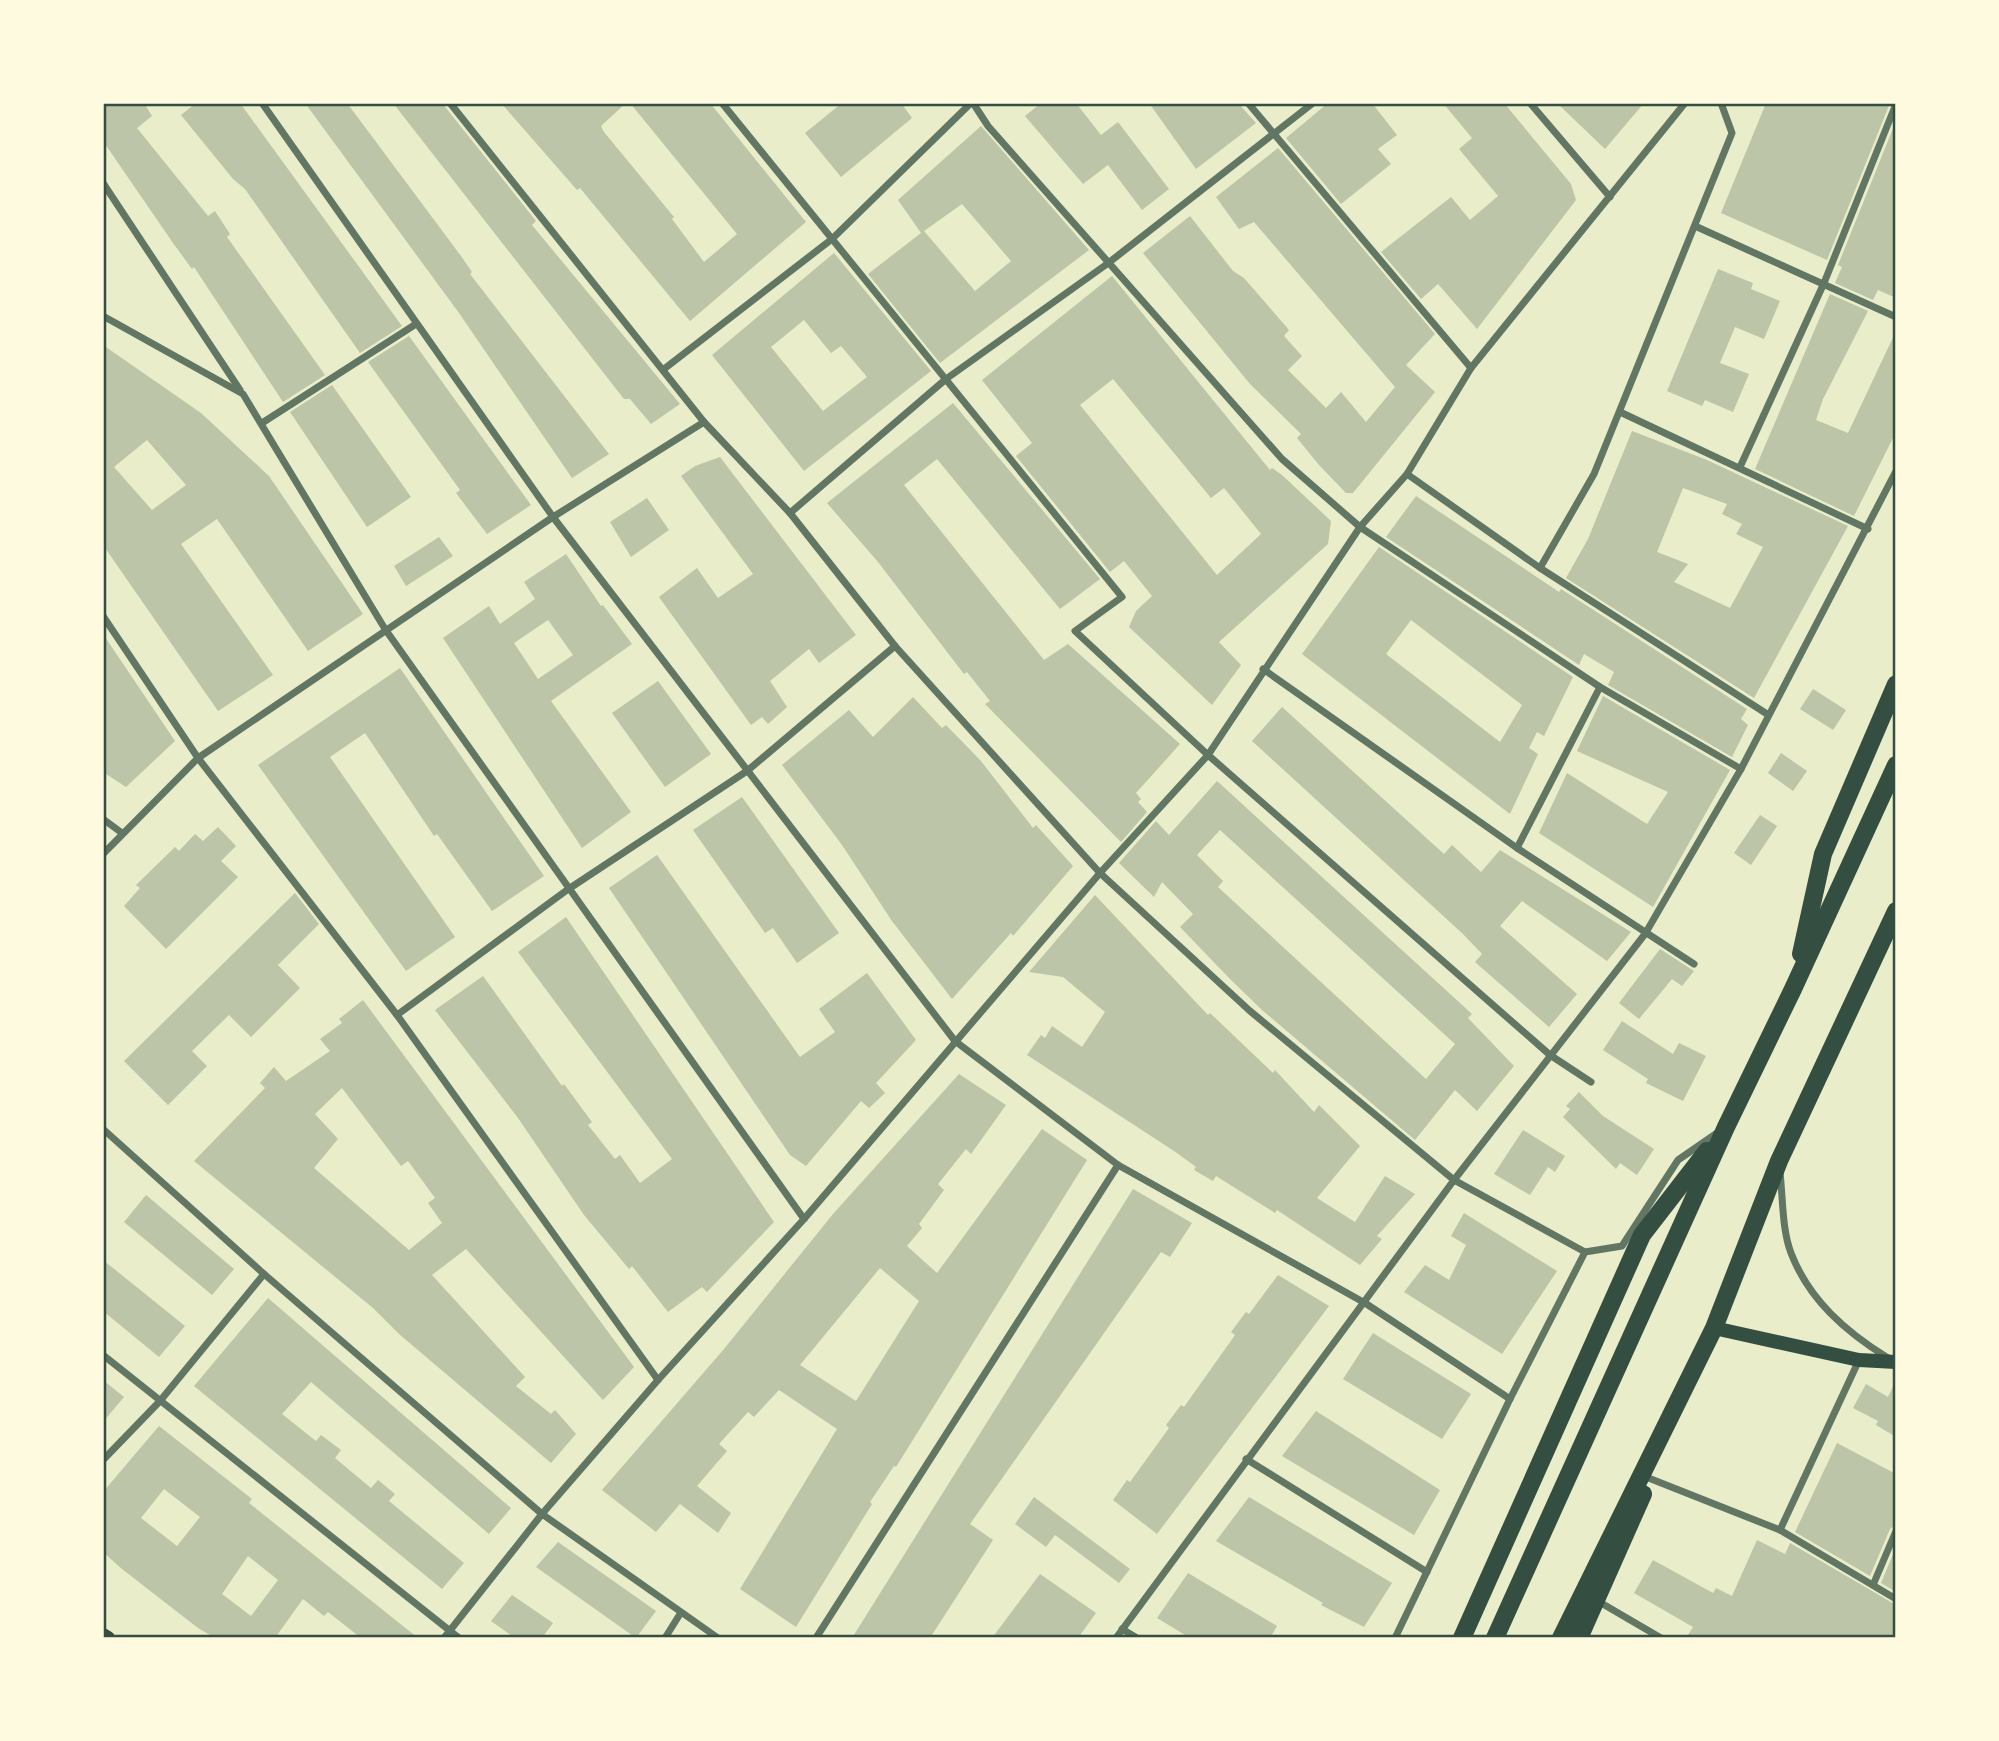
<svg xmlns="http://www.w3.org/2000/svg" width="1999" height="1741" font-family="'Roboto Condensed',sans-serif">
<style>
.building{fill:#bcc5a7;fill-rule:evenodd}
.lines{fill:none;stroke-linecap:round;stroke-linejoin:round}
.minor{stroke:#617663;stroke-width:7}
.secondary{stroke:#344e41;stroke-width:14}
.trunk{stroke:#344e41;stroke-width:18}
.neatline{fill:none;stroke:#344e41;stroke-width:2.5}
</style>
<rect width="100%" height="100%" fill="#e9edc9"/>
<!-- building -->
<g class="building">
<polygon points="103,103 144,103 152,116 137,128 208,216 215,211 230,234 227,237 325,375 283,402 194,267 192,269 173,243 103,141"/>
<polygon points="196,103 240,103 402,326 360,353 245,189 233,179 181,115"/>
<polygon points="305,103 347,103 461,256 472,272 470,274 609,454 572,478 459,313"/>
<polygon points="393,103 442,103 536,221 532,225 680,404 651,424 630,399 624,399"/>
<polygon points="501,103 626,103 601,126 604,132 674,217 672,219 704,262 737,234 630,103 710,103 806,222 690,321 580,188 577,190"/>
<polygon points="842,103 901,103 912,118 841,177 805,133"/>
<polygon points="1041,103 1076,103 1101,135 1118,122 1169,189 1142,210 1108,165 1083,184 1025,116"/>
<polygon points="1149,103 1238,103 1256,123 1196,169"/>
<polygon points="1328,103 1372,103 1397,135 1378,149 1391,164 1341,204 1286,138"/>
<polygon points="1443,103 1504,103 1571,184 1576,200 1477,329 1438,284 1421,299 1381,252 1451,197 1470,220 1498,196 1459,149 1472,138"/>
<polygon points="1557,103 1644,103 1605,149"/>
<polygon points="1766,103 1890,103 1827,260 1721,213"/>
<polygon points="1896,121 1896,298 1878,290 1873,300 1835,283 1842,267 1838,265"/>
<path d="M981,126L1089,250L940,363L868,274L921,233L898,200ZM962,204L1011,261L975,291L924,231Z"/>
<polygon points="1278,148 1435,334 1406,365 1435,392 1353,493 1346,493 1319,465 1297,438 1301,434 1250,384 1143,253 1190,216 1233,271 1244,278 1289,330 1284,336 1302,356 1288,370 1326,408 1341,392 1366,422 1395,387 1254,222 1239,229 1216,197"/>
<path d="M834,253L931,371L804,471L712,355ZM804,320L831,353L841,346L867,377L823,411L771,347Z"/>
<polygon points="1718,269 1753,283 1751,289 1780,301 1764,339 1735,327 1720,363 1749,374 1733,412 1705,400 1702,406 1667,391"/>
<path d="M1112,276L1270,470L1272,468L1282,475L1331,521L1328,544L1219,642L1241,665L1212,705L1129,627L1136,611L1152,596L1124,561L1110,572L1016,456L1032,443L982,380ZM1113,379L1211,498L1224,488L1261,534L1217,575L1080,405Z"/>
<polygon points="1830,294 1868,311 1823,399 1816,420 1848,433 1896,331 1896,432 1854,516 1755,469"/>
<polygon points="409,336 531,505 487,534 456,493 460,490 368,362"/>
<path d="M103,345L201,413L269,476L363,614L308,651L217,519L181,544L273,675L218,711L103,545ZM147,440L186,485L152,510L114,467Z"/>
<polygon points="332,385 411,497 367,527 290,412"/>
<polygon points="953,403 1100,579 1060,609 937,459 904,485 1044,660 1068,644 1180,744 1136,793 1141,799 1138,802 1147,812 1121,842 985,704 990,701 967,672 964,674 878,562 827,503"/>
<path d="M1632,431L1707,460L1848,526L1754,698L1566,578L1588,539ZM1683,488L1727,504L1722,514L1742,524L1736,534L1763,547L1730,608L1674,582L1688,564L1657,552Z"/>
<polygon points="720,457 856,635 819,663 809,649 770,681 787,707 768,724 762,717 751,725 659,597 697,568 718,598 753,574 681,476 695,466"/>
<polygon points="1416,496 1559,592 1561,589 1747,709 1741,719 1748,725 1732,757 1608,685 1614,672 1584,654 1579,665 1386,537"/>
<polygon points="647,498 669,530 631,557 610,522"/>
<polygon points="439,537 453,556 406,586 394,566"/>
<path d="M1379,547L1573,677L1544,736L1537,732L1529,748L1538,754L1510,814L1302,654ZM1411,620L1522,705L1500,742L1386,654Z"/>
<path d="M566,554L601,606L603,605L632,644L551,701L631,812L582,848L443,638L489,606L500,624L535,599L524,582ZM548,620L573,655L538,679L514,643Z"/>
<polygon points="103,634 175,741 126,787 103,772"/>
<polygon points="400,668 544,876 492,911 437,834 434,836 365,733 330,757 455,937 406,971 258,765"/>
<polygon points="658,681 711,754 665,787 612,713"/>
<polygon points="1813,689 1846,710 1833,730 1800,709"/>
<polygon points="1603,696 1730,770 1653,907 1539,833 1567,773 1647,824 1668,792 1577,751"/>
<polygon points="913,697 942,728 946,725 981,761 1033,828 1036,825 1073,866 1013,936 1011,933 952,999 892,921 842,845 782,765 849,710 873,737"/>
<polygon points="1282,707 1444,854 1452,845 1481,872 1500,850 1631,932 1607,961 1522,901 1500,926 1577,994 1549,1027 1475,962 1482,954 1463,934 1252,741"/>
<polygon points="1781,753 1807,771 1793,791 1768,773"/>
<path d="M1217,781L1472,1014L1468,1018L1514,1066L1477,1111L1455,1090L1415,1140L1262,1010L1231,980L1180,927L1193,914L1162,882L1154,897L1119,863L1156,821L1169,835ZM1220,830L1455,1044L1426,1079L1218,887L1223,881L1197,855Z"/>
<polygon points="742,797 839,933 797,963 773,928 765,933 693,830"/>
<polygon points="1760,815 1777,826 1751,865 1734,853"/>
<polygon points="218,827 236,846 221,861 238,877 166,949 124,906 140,888 136,885 175,847 179,851 195,834 203,841"/>
<polygon points="657,855 800,1057 835,1032 819,1009 867,973 916,1040 876,1083 885,1093 869,1108 861,1101 806,1166 790,1155 609,888"/>
<polygon points="295,893 319,924 278,965 300,988 251,1037 229,1015 192,1051 207,1066 168,1105 124,1061"/>
<polygon points="1095,895 1208,1015 1210,1013 1273,1073 1275,1070 1314,1112 1319,1105 1360,1146 1317,1198 1355,1222 1385,1176 1415,1194 1377,1236 1382,1239 1360,1265 1277,1210 1275,1213 1216,1176 1213,1181 1194,1170 1196,1167 1177,1153 1027,1055 1041,1035 1045,1038 1052,1026 1082,1047 1105,1012 1063,977 1029,972"/>
<polygon points="566,917 774,1222 707,1292 702,1287 668,1312 632,1266 629,1269 584,1215 518,1118 435,1010 483,976 562,1086 564,1084 592,1122 588,1125 615,1159 620,1155 640,1183 672,1159 518,952"/>
<polygon points="1660,949 1694,971 1682,986 1672,979 1639,1019 1619,1003"/>
<path d="M363,1000L634,1367L603,1400L466,1249L432,1275L525,1377L516,1386L551,1414L555,1410L576,1434L551,1463L399,1334L373,1308L194,1161L265,1088L260,1083L274,1067L286,1081L330,1051L320,1039L342,1023L339,1019ZM342,1088L401,1166L408,1161L435,1198L428,1203L442,1223L409,1250L314,1168L338,1139L315,1114Z"/>
<polygon points="1622,1021 1673,1054 1679,1043 1706,1056 1683,1101 1646,1083 1648,1079 1603,1050"/>
<path d="M959,1074L1006,1105L971,1154L966,1149L938,1184L944,1190L919,1224L922,1228L907,1246L937,1273L1042,1129L1087,1160L896,1467L894,1466L870,1502L872,1504L796,1627L740,1589L837,1429L779,1390L754,1417L748,1412L719,1444L727,1451L697,1486L731,1513L718,1533L680,1504L656,1532L602,1490L724,1349L833,1214ZM880,1268L919,1301L856,1401L800,1365Z"/>
<polygon points="1579,1092 1603,1116 1654,1149 1637,1175 1620,1163 1616,1169 1563,1117 1570,1109 1566,1106"/>
<polygon points="1523,1130 1565,1156 1555,1172 1548,1167 1530,1195 1494,1174"/>
<polygon points="1133,1189 1192,1223 1170,1257 1161,1252 970,1524 993,1540 930,1638 852,1638"/>
<polygon points="146,1195 234,1269 212,1295 124,1222"/>
<polygon points="1464,1213 1557,1271 1502,1354 1404,1292 1425,1265 1449,1280 1466,1245 1451,1236"/>
<polygon points="103,1260 185,1326 159,1357 103,1311"/>
<polygon points="1278,1275 1329,1306 1157,1534 1113,1500 1127,1480 1130,1482 1169,1428 1166,1425 1181,1405 1184,1407 1235,1335 1231,1332 1246,1312 1249,1314"/>
<polygon points="268,1298 511,1508 489,1534 311,1382 282,1414 316,1441 321,1435 341,1450 335,1458 371,1488 378,1480 395,1494 389,1501 464,1563 442,1589 194,1386"/>
<polygon points="1373,1333 1471,1394 1442,1439 1343,1379"/>
<polygon points="103,1380 124,1397 103,1422"/>
<polygon points="1896,1380 1896,1437 1876,1425 1878,1421 1853,1408 1866,1384 1888,1397"/>
<polygon points="1316,1411 1440,1490 1414,1535 1282,1456"/>
<path d="M159,1426L252,1499L249,1503L418,1638H361L328,1612L324,1616L303,1599L275,1638H215L198,1628L122,1569L103,1552V1492ZM164,1489L200,1517L177,1546L141,1518ZM248,1556L278,1580L251,1616L222,1594Z"/>
<polygon points="1837,1443 1896,1474 1896,1525 1890,1529 1870,1576 1795,1532"/>
<polygon points="1034,1497 1130,1569 1119,1583 1055,1535 1046,1547 1015,1524"/>
<polygon points="1249,1497 1392,1583 1364,1627 1321,1605 1323,1603 1216,1541"/>
<polygon points="1757,1540 1785,1554 1790,1543 1896,1605 1896,1638 1686,1638 1693,1627 1634,1593 1653,1560 1713,1593 1716,1588 1732,1596"/>
<polygon points="558,1542 656,1611 636,1638 536,1567"/>
<polygon points="1896,1547 1896,1592 1881,1583"/>
<polygon points="1188,1573 1277,1626 1270,1638 1190,1638 1157,1618"/>
<polygon points="1040,1574 1096,1613 1078,1638 992,1638"/>
<polygon points="512,1595 553,1623 542,1638 515,1638 491,1621"/>
</g>
<g class="lines">
<!-- minor -->
<g class="minor">
<polyline points="262,103 553,517 955,1041 1118,1165 1365,1303 1510,1399"/>
<polyline points="450,103 704,422 790,513 895,646 1100,873 1250,1011 1454,1180 1585,1252 1622,1246 1678,1160 1720,1131"/>
<polyline points="722,103 1122,597 1075,631 1208,755 1550,1055 1591,1082"/>
<polyline points="973,103 988,126 1282,459 1360,527 1600,687 1741,769"/>
<polyline points="1248,103 1471,368"/>
<polyline points="1530,103 1610,197"/>
<polyline points="103,183 240,390"/>
<polyline points="1695,226 1896,317"/>
<polyline points="103,316 243,394 385,629 804,1219"/>
<polyline points="664,369 832,239 971,103"/>
<polyline points="1620,412 1868,529"/>
<polyline points="262,423 416,324"/>
<polyline points="1740,467 1824,283 1896,104"/>
<polyline points="1407,474 1540,568 1767,714"/>
<polyline points="790,513 946,379 1107,264 1313,103"/>
<polyline points="1540,568 1594,474 1732,133 1721,103"/>
<polyline points="103,616 198,758 397,1015 658,1380"/>
<polyline points="1263,669 1517,848 1694,964"/>
<polyline points="103,819 122,833"/>
<polyline points="1517,848 1600,687"/>
<polyline points="103,854 198,758 553,517 704,422"/>
<polyline points="397,1015 567,890 747,771 895,646"/>
<polyline points="103,1129 264,1274 542,1514 718,1638"/>
<path d="M1780,1173C1783,1198 1782,1230 1791,1253C1809,1300 1846,1332 1888,1358"/>
<polyline points="103,1355 459,1638"/>
<polyline points="1246,1459 1427,1572"/>
<polyline points="103,1460 160,1401 264,1274"/>
<polyline points="1646,1477 1780,1530 1896,1599"/>
<polyline points="1780,1530 1859,1360"/>
<polyline points="1873,1585 1896,1531"/>
<polyline points="1596,1600 1661,1638"/>
<polyline points="1122,1629 1137,1638"/>
<polyline points="444,1638 542,1514 658,1380 804,1219 1100,873 1208,755 1360,527 1407,474 1471,368 1685,103"/>
<polyline points="665,1638 680,1614"/>
<polyline points="816,1638 1118,1165"/>
<polyline points="1116,1638 1454,1180 1645,934 1741,769 1896,471"/>
<polyline points="1395,1638 1510,1399 1585,1252"/>
</g>
<!-- secondary -->
<g class="secondary">
<polyline points="1714,1328 1859,1360 1896,1362"/>
<polyline points="103,1635 108,1638"/>
</g>
<!-- trunk -->
<g class="trunk">
<polyline points="1801,954 1823,854 1896,684"/>
<polyline points="1462,1638 1642,1235 1707,1151"/>
<polyline points="1495,1638 1726,1127 1793,989 1896,765"/>
<polyline points="1561,1638 1714,1328 1779,1161 1896,911"/>
<polyline points="1579,1638 1643,1494"/>
</g>
</g>
<!-- border -->
<rect width="1999" height="1741" fill="none" stroke="#fefae0" stroke-width="210"/>
<rect x="105" y="105" width="1789" height="1531" class="neatline"/>
</svg>
